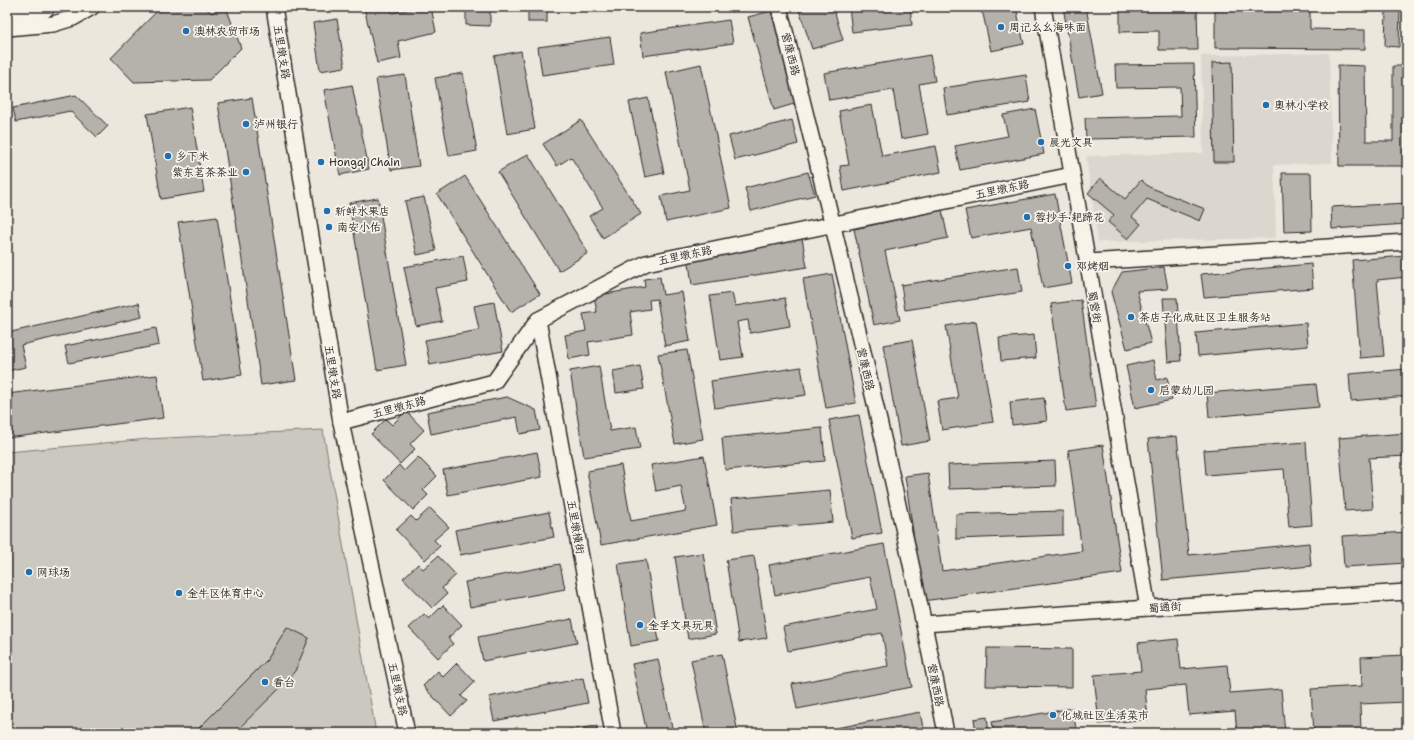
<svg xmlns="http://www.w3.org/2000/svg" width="1414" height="740" font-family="'Shantell Sans','LXGW WenKai TC',sans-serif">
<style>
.built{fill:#dbd7ce}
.pitch{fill:#cbc8bf;stroke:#7b7a75}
.building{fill:#b5b2ab;stroke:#2b2b2b}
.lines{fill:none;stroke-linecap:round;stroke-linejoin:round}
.minor-casing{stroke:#2b2b2b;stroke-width:18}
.highway-casing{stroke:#2b2b2b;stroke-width:25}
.minor{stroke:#f7f3e8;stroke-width:15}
.highway{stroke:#f7f3e8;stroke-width:22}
.poi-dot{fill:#1f6fb2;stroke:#f7f3e8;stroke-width:1.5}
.labels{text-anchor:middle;stroke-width:3.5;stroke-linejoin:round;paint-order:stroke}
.poi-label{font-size:11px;fill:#2b2b2b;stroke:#f7f3e8;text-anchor:start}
.street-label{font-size:11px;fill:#2b2b2b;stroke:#f7f3e8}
</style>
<rect width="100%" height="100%" fill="#ebe7dd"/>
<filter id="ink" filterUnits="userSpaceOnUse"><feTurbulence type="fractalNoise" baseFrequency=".025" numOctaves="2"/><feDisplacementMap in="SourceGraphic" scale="8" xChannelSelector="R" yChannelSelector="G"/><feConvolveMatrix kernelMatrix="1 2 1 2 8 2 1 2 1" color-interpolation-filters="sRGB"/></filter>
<g filter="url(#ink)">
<!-- built -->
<polygon class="built" points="1329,53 1332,163 1274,165 1276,238 1098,242 1086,156 1203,153 1201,56"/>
<!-- pitch -->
<polygon class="pitch" points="323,430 376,733 7,733 7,452 148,439"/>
<!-- building -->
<g class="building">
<polygon points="161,7 204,7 212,13 221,7 226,7 241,48 209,80 134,82 111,58"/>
<polygon points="364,7 390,7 392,13 420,7 431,7 436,32 398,41 401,58 377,63"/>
<polygon points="466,7 490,7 490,26 466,25"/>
<rect x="528" y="7" width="19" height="15"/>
<rect x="590" y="7" width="20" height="2"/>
<polygon points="798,7 833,7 843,40 812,49"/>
<polygon points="849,7 910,7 912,25 852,32"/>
<polygon points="974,7 1016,7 1024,44 991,51 983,14"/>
<polygon points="1063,7 1086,7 1102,93 1079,97"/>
<polygon points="1156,7 1197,7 1198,50 1159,50 1159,31 1120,32 1120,10 1156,10"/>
<polygon points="1215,7 1310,7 1310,29 1365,30 1365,49 1215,48"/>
<polygon points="1386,8 1400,9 1399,47 1385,46"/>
<polygon points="771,11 797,103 774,110 748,17"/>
<polygon points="337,19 345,67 320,71 313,23"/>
<polygon points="729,20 733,43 643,56 640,33"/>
<polygon points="610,37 614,65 542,75 538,47"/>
<polygon points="521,51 535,129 507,134 494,56"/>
<polygon points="930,55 935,81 919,84 928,134 901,139 893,90 829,100 824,73"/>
<polygon points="1232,62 1234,162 1214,162 1212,63"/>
<polygon points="701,64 731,208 666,222 661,196 690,190 666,72"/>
<polygon points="1194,64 1196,137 1086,139 1085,118 1181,116 1180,87 1116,88 1115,65"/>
<polygon points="1338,65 1365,66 1366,141 1393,141 1393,66 1407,66 1407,166 1339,166"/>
<polygon points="463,73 477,151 449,156 435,78"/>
<polygon points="405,75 419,166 391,170 376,79"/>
<polygon points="1026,75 1030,102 947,115 943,88"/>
<polygon points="352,85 369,169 340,175 324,90"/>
<polygon points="76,95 108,126 97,137 70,111 16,122 13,108"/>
<polygon points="252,98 296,380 261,385 218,103"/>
<polygon points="648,98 664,173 645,177 629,102"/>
<polygon points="872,105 882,156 936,146 941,172 844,191 840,166 849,165 839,111"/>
<polygon points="190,107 204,192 161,199 147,114"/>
<polygon points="1035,109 1044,154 960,170 955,146 1008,136 1003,115"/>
<polygon points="581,120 641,214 603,238 589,216 603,208 571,157 557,166 543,144"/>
<polygon points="792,120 798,144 735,160 729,136"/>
<polygon points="528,154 588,253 559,271 498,172"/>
<polygon points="808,172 815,195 751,211 745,188"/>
<polygon points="1282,173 1311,173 1312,231 1284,232"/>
<polygon points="465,176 540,294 511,312 437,194"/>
<polygon points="1100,178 1125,199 1141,180 1149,187 1205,209 1200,221 1147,199 1132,217 1141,224 1128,239 1108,222 1114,215 1088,193"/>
<polygon points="1055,194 1072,283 1043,288 1031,227 971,238 965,210"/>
<polygon points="424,197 436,251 417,255 405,201"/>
<polygon points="378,198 406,365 377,370 349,203"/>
<polygon points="1407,203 1407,224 1332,229 1331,207"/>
<polygon points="942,210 948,238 885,251 900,320 874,325 854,229"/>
<polygon points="217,217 242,375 203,381 178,222"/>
<polygon points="802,238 807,267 692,285 688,256"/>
<polygon points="463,256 468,282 435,288 442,321 416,326 404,267"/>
<polygon points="1407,256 1407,277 1377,280 1384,356 1360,358 1352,260"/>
<polygon points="1311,264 1313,288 1204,297 1201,274"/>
<polygon points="1018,267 1022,292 905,310 901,285"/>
<polygon points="1164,267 1168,289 1137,291 1151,343 1127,349 1111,292 1122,272"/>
<polygon points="832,274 856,403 826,408 803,279"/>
<polygon points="660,277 663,295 682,292 690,341 665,346 657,299 649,300 650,309 630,312 633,335 588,342 590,355 569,359 565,335 586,331 583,314 597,312 594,296 645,287 644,279"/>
<polygon points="732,293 735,306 785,298 790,326 750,333 748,320 737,322 743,357 720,360 710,296"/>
<polygon points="1163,298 1177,298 1181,361 1168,362"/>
<polygon points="1081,300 1096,407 1066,411 1051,304"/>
<polygon points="494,302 503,351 430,365 425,340 479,330 474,306"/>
<polygon points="139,303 142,317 21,345 26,367 7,371 7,333"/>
<polygon points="976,321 993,422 942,430 937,401 958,398 946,326"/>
<polygon points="1306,323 1308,346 1198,356 1196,333"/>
<polygon points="156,328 159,345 69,363 65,346"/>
<polygon points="1034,335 1036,358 1001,361 999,338"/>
<polygon points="912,340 930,441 901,446 883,345"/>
<polygon points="687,350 703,439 675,444 658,354"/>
<polygon points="1153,360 1157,380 1167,377 1172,400 1135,408 1126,366"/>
<polygon points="599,366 610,431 636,427 640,449 584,457 570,371"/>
<polygon points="640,366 644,389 616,393 613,371"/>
<polygon points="801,367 806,395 715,408 711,381"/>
<polygon points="1407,369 1407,396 1351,401 1349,374"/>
<polygon points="157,375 163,418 7,438 7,394"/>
<polygon points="1316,384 1319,407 1209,417 1207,393"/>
<polygon points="507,397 536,410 540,430 520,434 517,417 431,434 427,412"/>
<polygon points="1044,398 1047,421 1012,425 1010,402"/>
<polygon points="406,411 424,430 410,444 415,449 400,464 371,434 386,419 392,425"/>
<polygon points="859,415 882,533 852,538 829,420"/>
<polygon points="822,428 825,461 725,470 722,438"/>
<polygon points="1407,433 1407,456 1369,458 1373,509 1345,511 1339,438"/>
<polygon points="1177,436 1189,555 1309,543 1311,566 1163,580 1148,439"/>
<polygon points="1306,442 1312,525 1289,527 1284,469 1206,475 1204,450"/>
<polygon points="1103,445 1122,573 923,601 905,476 928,473 942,571 1082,551 1068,450"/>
<polygon points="537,452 542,477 448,495 443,470"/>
<polygon points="704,456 717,525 601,545 587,471 621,465 631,521 686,511 681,486 656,491 651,465"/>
<polygon points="418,457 437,476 423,490 428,495 413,510 384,480 399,465 404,471"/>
<polygon points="1055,461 1056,486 949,489 948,465"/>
<polygon points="830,490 833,522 734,531 731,499"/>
<polygon points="430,508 449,527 434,540 440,546 425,560 396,530 411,516 416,521"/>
<polygon points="1063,511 1063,535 956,539 956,514"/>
<polygon points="549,512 554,537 460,555 455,530"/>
<polygon points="1407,532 1407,563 1344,567 1342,536"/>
<polygon points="884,544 912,687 797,709 792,684 888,666 882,633 788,651 783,627 877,609 870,577 775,595 769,565"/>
<polygon points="703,553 716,634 688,639 675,557"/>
<polygon points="438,556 456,575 442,588 447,594 432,608 403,578 418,564 423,569"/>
<polygon points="754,556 767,638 739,642 726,560"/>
<polygon points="646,560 659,641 631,646 618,564"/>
<polygon points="560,564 565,589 470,607 465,582"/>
<polygon points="443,605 462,625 448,638 453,644 438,658 409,628 424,614 429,619"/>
<polygon points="572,619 577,643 483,661 478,637"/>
<polygon points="287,627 309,638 295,671 276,692 234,733 194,733 267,660"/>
<polygon points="1178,639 1181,669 1227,665 1230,693 1281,689 1285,733 1237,733 1235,711 1189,715 1186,685 1145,689 1148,719 1099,724 1094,675 1141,671 1138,643"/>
<polygon points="987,648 1072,649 1072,687 986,686"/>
<polygon points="722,654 738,733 706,733 691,660"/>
<polygon points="1407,655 1407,671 1404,672 1406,702 1360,704 1361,731 1314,733 1311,689 1362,686 1361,657"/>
<polygon points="658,659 673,733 647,733 632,664"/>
<polygon points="457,663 475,682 461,696 467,701 451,716 423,686 438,671 443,677"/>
<polygon points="583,678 588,703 494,721 489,697"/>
<polygon points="1072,708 1077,733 994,733 992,722"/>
<polygon points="920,712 924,733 810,733"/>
<polygon points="987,717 989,733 976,733 974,719"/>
<polygon points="597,726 597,733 544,733"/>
<polygon points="468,727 473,733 461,733"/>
<polygon points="774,728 775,733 752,733"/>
</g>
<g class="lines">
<!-- minor casing -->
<g class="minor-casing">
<g id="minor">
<polyline points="274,7 341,422 407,733"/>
<path d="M779,7C839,248 898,489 946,733"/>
<polyline points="1043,7 1148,608"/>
<polyline points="7,28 53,24 73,18 92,7"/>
<polyline points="1088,262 1407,242"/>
<polyline points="538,320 613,733"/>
<polyline points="341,422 494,382 538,320 646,263 1072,175"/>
<polyline points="924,624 1148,608 1407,592"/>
</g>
</g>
<!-- highway casing -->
<g class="highway-casing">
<polyline id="highway" points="7,10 43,7"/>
</g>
<!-- minor -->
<use href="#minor" class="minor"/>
<!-- highway -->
<use href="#highway" class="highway"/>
</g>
</g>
<!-- markers -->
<g class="poi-dot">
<circle cx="1001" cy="27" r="4"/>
<circle cx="186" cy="31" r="4"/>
<circle cx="1266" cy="105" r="4"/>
<circle cx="246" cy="124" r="4"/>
<circle cx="1041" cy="142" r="4"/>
<circle cx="168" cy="156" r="4"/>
<circle cx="321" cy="162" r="4"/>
<circle cx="246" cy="172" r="4"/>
<circle cx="327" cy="211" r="4"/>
<circle cx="1027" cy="217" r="4"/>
<circle cx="329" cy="227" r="4"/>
<circle cx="1068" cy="266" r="4"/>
<circle cx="1131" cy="317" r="4"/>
<circle cx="1151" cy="390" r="4"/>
<circle cx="29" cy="572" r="4"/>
<circle cx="179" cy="593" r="4"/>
<circle cx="640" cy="625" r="4"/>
<circle cx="265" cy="682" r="4"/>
<circle cx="1053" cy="715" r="4"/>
</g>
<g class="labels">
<!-- poi labels -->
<g class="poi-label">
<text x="1009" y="31">周记幺幺海味面</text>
<text x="194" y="35">澳林农贸市场</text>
<text x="1274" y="109">奥林小学校</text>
<text x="254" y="128">泸州银行</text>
<text x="1049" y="146">晨光文具</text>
<text x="176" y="160">乡下米</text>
<text x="329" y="166">Hongqi Chain</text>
<text x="238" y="176" text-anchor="end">紫东茗茶茶业</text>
<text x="335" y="215">新鲜水果店</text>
<text x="1035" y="221">蓉抄手·耙蹄花</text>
<text x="337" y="231">南安小佑</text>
<text x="1076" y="270">邓烤烟</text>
<text x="1139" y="321">茶店子化成社区卫生服务站</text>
<text x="1159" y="394">启蒙幼儿园</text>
<text x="37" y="576">网球场</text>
<text x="187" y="597">金牛区体育中心</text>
<text x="648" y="629">金孚文具玩具</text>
<text x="273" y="686">看台</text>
<text x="1061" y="719">化城社区生活菜市</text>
</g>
<!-- street labels -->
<g class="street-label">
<text transform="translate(282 52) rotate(81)" y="4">五里墩支路</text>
<text transform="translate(791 54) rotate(76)" y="4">营康西路</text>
<text transform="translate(1002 189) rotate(-12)" y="4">五里墩东路</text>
<text transform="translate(685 255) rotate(-12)" y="4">五里墩东路</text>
<text transform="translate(1095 307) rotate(80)" y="4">蜀营街</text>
<text transform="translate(866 369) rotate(77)" y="4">营康西路</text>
<text transform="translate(333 372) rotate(81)" y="4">五里墩支路</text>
<text transform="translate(399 407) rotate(-15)" y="4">五里墩东路</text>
<text transform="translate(576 527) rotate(80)" y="4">五里墩横街</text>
<text transform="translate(1165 607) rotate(-4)" y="4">蜀通街</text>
<text transform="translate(936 685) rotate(79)" y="4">营康西路</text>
<text transform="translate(398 689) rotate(78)" y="4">五里墩支路</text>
</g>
</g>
<!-- margin -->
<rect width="1414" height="740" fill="none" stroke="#f7f3e8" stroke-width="24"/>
<rect x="12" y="12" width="1390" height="716" fill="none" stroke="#2b2b2b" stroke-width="1.5" filter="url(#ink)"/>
</svg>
